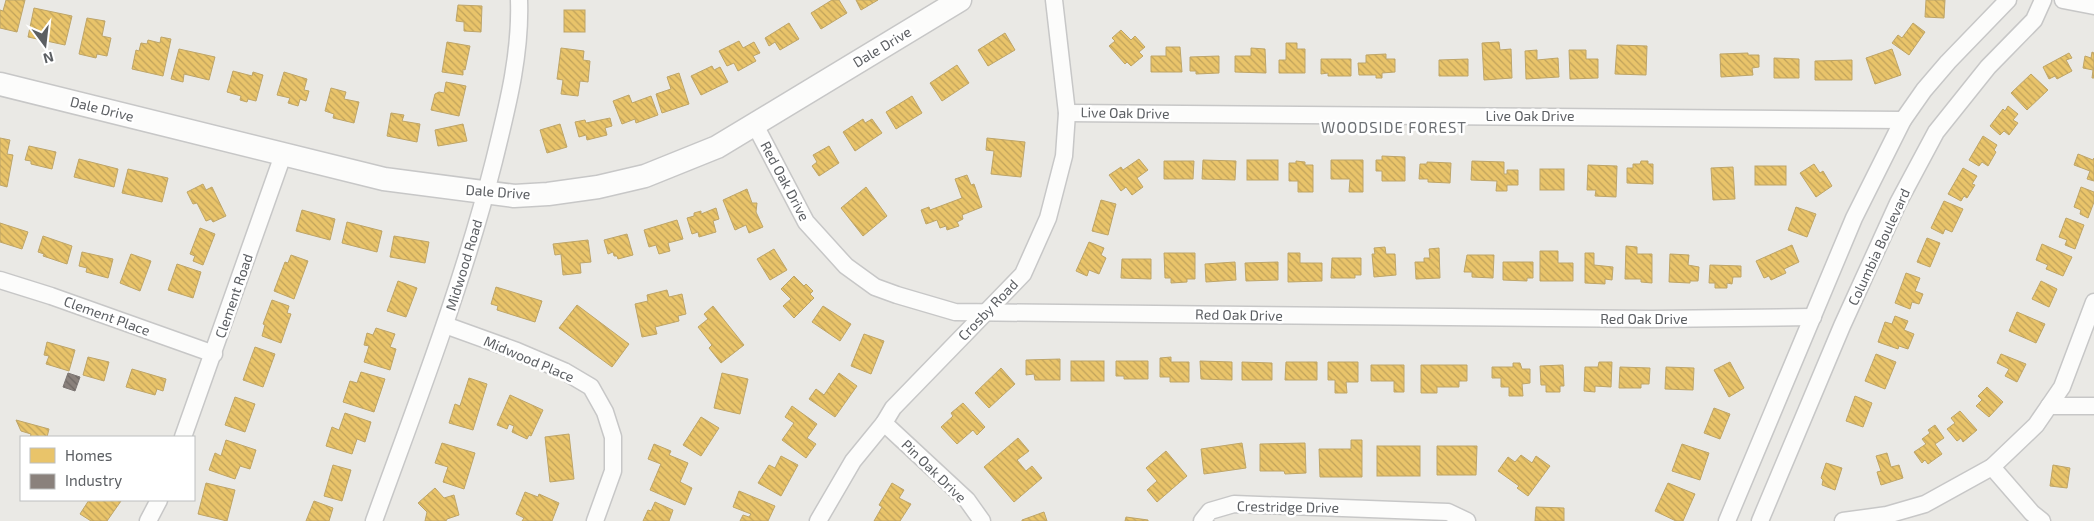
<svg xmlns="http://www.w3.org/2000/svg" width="2094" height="521" font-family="'Exo 2',sans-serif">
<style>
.homes{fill:url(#homes-back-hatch);stroke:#bea568}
.industry{fill:url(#industry-back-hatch);stroke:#7c7674}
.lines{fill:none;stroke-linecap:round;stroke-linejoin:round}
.street-casing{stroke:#c7c7c7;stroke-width:19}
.secondary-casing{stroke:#c7c7c7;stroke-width:25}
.street{stroke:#fcfcfb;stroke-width:16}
.secondary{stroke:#fcfcfb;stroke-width:22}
.labels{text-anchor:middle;stroke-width:5;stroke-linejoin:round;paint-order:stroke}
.street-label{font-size:14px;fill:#5b5e62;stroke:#fff}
.neighbourhood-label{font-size:15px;letter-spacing:1px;fill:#6c7074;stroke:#fff}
</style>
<defs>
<pattern id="homes-back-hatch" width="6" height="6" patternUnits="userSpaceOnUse" patternTransform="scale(1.25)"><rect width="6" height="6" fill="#e9c46a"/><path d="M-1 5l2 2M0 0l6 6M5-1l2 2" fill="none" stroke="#c0a25b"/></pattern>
<pattern id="industry-back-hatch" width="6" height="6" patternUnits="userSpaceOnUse" patternTransform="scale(1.25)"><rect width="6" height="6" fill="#8a817c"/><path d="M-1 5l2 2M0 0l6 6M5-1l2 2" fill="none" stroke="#6e6864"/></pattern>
</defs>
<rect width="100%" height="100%" fill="#eae9e5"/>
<!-- homes -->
<g class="homes">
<polygon points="6,0 25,0 17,32 0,28 0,10 3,11"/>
<polygon points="832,0 839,0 847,13 821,29 811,13"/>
<polygon points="856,0 878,0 861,10"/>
<polygon points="1926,0 1945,0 1944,18 1925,17"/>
<polygon points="458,5 482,6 481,32 464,31 464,22 456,21"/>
<polygon points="34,8 72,16 65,45 28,37"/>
<rect x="564" y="10" width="21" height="22"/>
<polygon points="87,18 105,21 102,36 111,38 107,56 97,54 96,58 79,54"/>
<polygon points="789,23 799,39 780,50 775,42 769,46 765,38"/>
<polygon points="1913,23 1925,32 1909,55 1892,43 1898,35 1902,38"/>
<polygon points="1121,30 1131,40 1135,36 1145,47 1139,52 1143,56 1131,66 1127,62 1125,64 1109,46 1115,41 1112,38"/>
<polygon points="1005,33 1015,50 988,66 978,50"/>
<polygon points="161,37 171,39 163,76 132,69 136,50 139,51 141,43 147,44 148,40 160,43"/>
<polygon points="739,41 743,48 754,42 760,53 753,56 756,61 738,71 734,63 727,66 719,51"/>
<polygon points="447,42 470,46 465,70 463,69 463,75 442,72"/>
<polygon points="1499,42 1500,50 1511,49 1512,78 1484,80 1482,43"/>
<polygon points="1286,43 1297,43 1297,49 1305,49 1305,73 1279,73 1279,60 1286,60"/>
<polygon points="1617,45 1647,46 1646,75 1615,74"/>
<polygon points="1166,47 1180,47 1182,72 1151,72 1151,56 1166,56"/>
<polygon points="561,48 584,51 583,60 590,61 588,82 580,81 578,96 561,94 563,80 557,79"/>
<polygon points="1251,48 1265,49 1266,73 1235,72 1235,56 1251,56"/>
<polygon points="179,49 215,57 209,80 184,74 183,82 171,79"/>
<polygon points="1892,49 1901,75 1875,84 1866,58"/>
<polygon points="1537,50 1537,60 1558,58 1559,77 1526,79 1525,51"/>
<polygon points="1569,50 1586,50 1586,59 1598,59 1598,78 1570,79"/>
<polygon points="2092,52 2094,53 2094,78 2092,78 2093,70 2083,68 2085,56 2091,58"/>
<polygon points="1748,53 1748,55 1759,55 1759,67 1752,68 1753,75 1721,77 1720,54"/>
<polygon points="2069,53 2072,58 2066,60 2072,71 2057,79 2055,76 2049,79 2043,67"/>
<polygon points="1386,54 1386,59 1395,59 1395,72 1382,73 1382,78 1376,78 1376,75 1359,75 1358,63 1366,63 1366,55"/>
<polygon points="1219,56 1219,73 1196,74 1196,71 1190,71 1190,57"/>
<polygon points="1774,58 1799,59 1799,78 1774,78"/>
<polygon points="1321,59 1351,59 1351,76 1328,76 1328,73 1321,74"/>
<polygon points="1468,59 1468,76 1439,76 1439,60"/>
<polygon points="1852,60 1852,80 1815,80 1815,61"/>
<polygon points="957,65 969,83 942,101 930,83"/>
<polygon points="712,66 714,70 720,67 728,82 701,95 691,76"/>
<polygon points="233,71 252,76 253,72 263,75 256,101 248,99 247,102 240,100 241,96 227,92"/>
<polygon points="284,72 307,79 304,90 309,91 306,101 300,99 298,106 288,103 290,98 277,95"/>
<polygon points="679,73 689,104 662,113 656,94 671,89 667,77"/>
<polygon points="2031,74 2048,90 2027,110 2011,93"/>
<polygon points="446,82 466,86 459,116 431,110 435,94 439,92 444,93"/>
<polygon points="331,88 346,92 344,99 359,102 354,123 333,118 334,114 325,111"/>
<polygon points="629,95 632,103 651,96 658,115 636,123 635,119 622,124 613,101"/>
<polygon points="912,96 922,113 896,129 886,112"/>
<polygon points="2008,106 2018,114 2013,120 2018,123 2009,135 2004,131 2000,135 1990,126 2003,109 2005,111"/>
<polygon points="391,113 404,115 402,121 420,124 417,142 387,136"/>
<polygon points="610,118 612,126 605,128 607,135 587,140 586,135 579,137 575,122 585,120 586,123"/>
<polygon points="863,119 865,123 872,119 882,133 855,151 843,132"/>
<polygon points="463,124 467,141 438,146 435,130"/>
<polygon points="560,124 567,147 547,153 540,130"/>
<polygon points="1983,136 1997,145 1994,150 1996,152 1988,166 1982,162 1979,166 1969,160"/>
<polygon points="0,138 10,140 7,154 13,155 7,187 0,185"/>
<polygon points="987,138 1025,142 1021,177 991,174 994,151 986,150"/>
<polygon points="29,146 56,152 52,169 31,164 31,161 25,160"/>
<polygon points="829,146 839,163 819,176 812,166 817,162 813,155"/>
<polygon points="2078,154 2093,160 2094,158 2094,181 2087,179 2090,171 2074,165"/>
<polygon points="1382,156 1405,157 1405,181 1382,181 1382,171 1376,171 1376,160 1382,160"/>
<polygon points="79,159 118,169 114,187 74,177"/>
<polygon points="1139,159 1148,170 1137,178 1143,187 1132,195 1126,187 1121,191 1109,175 1121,167 1123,170"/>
<polygon points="1203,160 1236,161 1235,180 1202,179"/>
<rect x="1247" y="160" width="31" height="20"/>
<polygon points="1331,160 1363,160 1363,192 1349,192 1350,179 1331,179"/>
<polygon points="1164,161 1194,161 1193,179 1164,179"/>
<polygon points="1296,161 1305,162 1305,165 1313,165 1313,192 1298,192 1298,181 1289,181 1289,163 1296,163"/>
<polygon points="1472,161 1504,162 1504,174 1507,174 1507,170 1518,170 1518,185 1507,185 1507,191 1496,191 1497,181 1471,180"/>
<polygon points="1641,161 1648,161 1648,164 1653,164 1653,184 1627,183 1627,168 1633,168 1633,164 1640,164"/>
<polygon points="1427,162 1451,163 1450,183 1428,182 1428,179 1419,179 1420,164 1427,164"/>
<polygon points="1814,164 1820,173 1823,171 1832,186 1816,197 1800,173"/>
<polygon points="1588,165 1617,166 1616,197 1595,196 1596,190 1587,190"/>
<rect x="1755" y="166" width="31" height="19"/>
<polygon points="1733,167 1735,199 1713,200 1711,168"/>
<polygon points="1963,168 1977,176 1972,184 1975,185 1967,198 1964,196 1961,201 1948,194"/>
<polygon points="128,169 168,178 162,202 122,193"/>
<rect x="1540" y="169" width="24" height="21"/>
<polygon points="967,175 971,185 974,184 982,207 962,215 963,219 957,222 959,226 947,230 946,226 940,228 937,220 926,224 921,210 929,207 930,210 962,198 955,179"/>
<polygon points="203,184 206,190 212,187 226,216 213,222 211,219 206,221 197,203 193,204 187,192"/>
<polygon points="866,187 887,216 863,236 841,208"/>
<polygon points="2081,187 2094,192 2094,202 2088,218 2080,214 2081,210 2074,207"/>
<polygon points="747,189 752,203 757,203 756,212 763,227 749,233 746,225 735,230 723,200"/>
<polygon points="1101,200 1116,204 1108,235 1092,231"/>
<polygon points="1944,201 1963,209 1952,232 1945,229 1943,234 1931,228"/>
<polygon points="1796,207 1816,214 1807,237 1788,230"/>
<polygon points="716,208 719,219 713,221 716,232 699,237 698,232 692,234 687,218 694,216 694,213 701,211 701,214"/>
<polygon points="302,210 335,219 330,240 296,231"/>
<polygon points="2066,218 2084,225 2075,249 2065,245 2067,240 2059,237"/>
<polygon points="677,220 683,239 668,243 670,251 659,254 656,245 649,247 644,230"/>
<polygon points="347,222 382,231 377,252 342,243"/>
<polygon points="0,223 28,232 22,249 0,242"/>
<polygon points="200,228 215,234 203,265 193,261 195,256 190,254"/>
<polygon points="627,234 633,255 618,259 617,256 614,256 613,252 608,254 604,240"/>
<polygon points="43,236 72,246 67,264 43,256 44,254 38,252"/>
<polygon points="394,236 429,242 425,263 390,257"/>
<polygon points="1927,238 1940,243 1930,267 1917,262"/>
<polygon points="588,240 591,262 580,263 581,273 563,275 561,254 555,255 553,244"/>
<polygon points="1089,242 1104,248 1101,255 1106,258 1099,274 1089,270 1087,276 1076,271"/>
<polygon points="2042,244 2072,257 2063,276 2046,269 2048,265 2036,260"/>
<polygon points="1792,245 1799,262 1784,269 1786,273 1771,280 1769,276 1764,278 1756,261"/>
<polygon points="1626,246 1637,247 1637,254 1652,254 1652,283 1641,282 1641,279 1625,279"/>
<polygon points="1385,247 1386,254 1395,254 1396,275 1374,277 1372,254 1375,254 1374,248"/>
<polygon points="1439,248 1440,278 1416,279 1415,262 1424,262 1424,258 1430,258 1429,249"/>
<polygon points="774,249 787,270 770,280 757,259"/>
<polygon points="1540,251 1558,251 1558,263 1573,263 1573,281 1540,281"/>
<polygon points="82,252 113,259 108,278 86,272 87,268 79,266"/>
<polygon points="1164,253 1195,253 1195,279 1187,279 1187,282 1171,283 1171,278 1165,278"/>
<polygon points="1288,253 1300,253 1300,263 1322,263 1322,281 1288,282"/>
<polygon points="1585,253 1594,253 1594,265 1613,267 1612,280 1605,279 1605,284 1585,283"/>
<polygon points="131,254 151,261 140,291 120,283"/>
<polygon points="1670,254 1689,255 1688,265 1699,267 1698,281 1690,281 1690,283 1669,282"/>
<polygon points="291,255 308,261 294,299 274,291 285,262 288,263"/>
<polygon points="1467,255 1494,255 1493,278 1472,277 1472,272 1464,272"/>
<polygon points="1332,258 1361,258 1361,275 1355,275 1355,278 1331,278"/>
<polygon points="1122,259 1151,259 1151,279 1121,278"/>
<polygon points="1235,262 1236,280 1206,282 1205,264"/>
<polygon points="1278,262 1278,280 1246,281 1245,263"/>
<polygon points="1503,262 1533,262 1533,278 1527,278 1527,281 1503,280"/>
<polygon points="177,264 201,272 193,298 168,290"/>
<polygon points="1710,265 1741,266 1741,277 1733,277 1732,284 1727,283 1727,288 1715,288 1715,283 1709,283"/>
<polygon points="1906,273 1920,278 1915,291 1923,294 1919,304 1912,302 1910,309 1895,303"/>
<polygon points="794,276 804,286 806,284 813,291 810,294 814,298 794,318 783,306 791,299 781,289"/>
<polygon points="398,281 417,288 406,317 387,311"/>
<polygon points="2041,281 2057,289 2049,307 2032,299"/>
<polygon points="496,287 542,301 535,322 497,310 498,306 491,304"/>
<polygon points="667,290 669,297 682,294 686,314 678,316 679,321 655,327 657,334 642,337 635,304 648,301 647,295"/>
<polygon points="272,300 289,306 287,313 291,314 281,343 262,336 265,325 263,324"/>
<polygon points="577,305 629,344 612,367 559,328"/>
<polygon points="713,306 744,345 721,363 709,348 712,345 698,327 708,319 704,314"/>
<polygon points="823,306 851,324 840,341 812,322"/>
<polygon points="2017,312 2045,324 2036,343 2009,331"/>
<polygon points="1895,316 1908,321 1904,330 1914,334 1908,349 1899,346 1898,349 1878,342 1885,322 1892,324"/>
<polygon points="376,328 395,334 390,347 396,349 390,370 364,362 369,346 364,345 367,333 373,335"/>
<polygon points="864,334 884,341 871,374 851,366"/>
<polygon points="47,342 75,350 69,371 46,364 49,356 44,355"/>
<polygon points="255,347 275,354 263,387 243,380"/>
<polygon points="1876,354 1896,362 1885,389 1865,381"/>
<polygon points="2001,354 2026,364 2017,382 2005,376 2009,369 1997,363"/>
<polygon points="88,357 109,362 104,381 83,375"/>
<polygon points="1171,357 1171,362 1189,362 1189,382 1170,382 1170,377 1160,377 1160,358"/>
<polygon points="1060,359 1060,380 1035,380 1034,374 1026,375 1026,360"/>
<rect x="1071" y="361" width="33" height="20"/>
<polygon points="1116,361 1148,361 1148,379 1124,379 1124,376 1116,376"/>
<polygon points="1200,361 1232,362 1232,380 1201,379"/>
<polygon points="1242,362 1272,363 1272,380 1242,380"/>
<polygon points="1286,362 1317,362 1317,380 1285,380"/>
<polygon points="1328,362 1358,362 1358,382 1346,382 1347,393 1335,393 1335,380 1328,380"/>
<polygon points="1599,362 1612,362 1611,387 1595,386 1595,392 1584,391 1585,367 1598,367"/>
<polygon points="1730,362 1744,388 1729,397 1714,370"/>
<polygon points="1513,363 1520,363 1522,369 1530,369 1530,383 1522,384 1523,396 1509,396 1509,387 1501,387 1501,378 1492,378 1492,367 1513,367"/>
<polygon points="1371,365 1404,365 1404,392 1394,392 1394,381 1371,381"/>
<polygon points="1421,365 1467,365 1467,381 1459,381 1459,387 1437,387 1437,393 1421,393"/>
<polygon points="1563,365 1564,386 1560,386 1560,392 1546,392 1546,385 1541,385 1540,366"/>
<polygon points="1620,367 1650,368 1649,384 1641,384 1641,388 1619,388"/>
<polygon points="1666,367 1694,368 1693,390 1665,389"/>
<polygon points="1001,368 1015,384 989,408 975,393"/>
<polygon points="132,369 166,379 163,391 157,389 155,395 126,387"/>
<polygon points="361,372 385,379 374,412 343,402 350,381 357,383"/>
<polygon points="722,373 748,379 740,414 714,408"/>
<polygon points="839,373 857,386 835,417 809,399 816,389 824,395"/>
<polygon points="469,378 487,384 473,430 449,423 455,404 460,406"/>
<polygon points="1987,387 2003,402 1989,417 1976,406 1982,400 1978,396"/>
<polygon points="510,395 543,410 531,436 529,435 527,439 512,432 514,426 509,424 507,429 497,425"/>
<polygon points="1855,396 1872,403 1863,427 1846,421"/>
<polygon points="235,397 255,404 245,432 225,425"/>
<polygon points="963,403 985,427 977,435 973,430 957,444 941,427 953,416 951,413"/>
<polygon points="792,406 817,424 807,438 816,444 806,458 782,440 794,423 785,417"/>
<polygon points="1714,408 1730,414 1720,439 1704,433"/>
<polygon points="1960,411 1977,430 1963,442 1961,438 1957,441 1947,429 1955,423 1951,418"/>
<polygon points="345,413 371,422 365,442 357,439 352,454 326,446 332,427 339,430"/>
<polygon points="701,417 719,428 701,456 683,445"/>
<polygon points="16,420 49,429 47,437 30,437 31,434 21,431"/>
<polygon points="1935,425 1944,438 1935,444 1942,454 1928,464 1925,460 1922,463 1914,452 1926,444 1922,439 1930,433 1928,430"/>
<polygon points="569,434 574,479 550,482 545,437"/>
<polygon points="1018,438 1029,451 1017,460 1026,471 1032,466 1042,478 1014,502 984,467"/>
<polygon points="226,440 256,450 250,469 240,466 235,479 209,470 215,453 221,456"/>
<polygon points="1351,440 1362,440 1362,477 1320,477 1319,449 1351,449"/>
<polygon points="442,443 475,453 464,489 443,482 448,467 435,463"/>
<polygon points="1242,443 1246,468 1204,474 1201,449"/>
<polygon points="1305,443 1306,473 1285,474 1284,471 1260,471 1260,444"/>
<polygon points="654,444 671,451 669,455 688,463 680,482 692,488 685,505 650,490 661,464 648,459"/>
<polygon points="1682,444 1709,453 1700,480 1672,471"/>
<rect x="1377" y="446" width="43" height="30"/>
<polygon points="1437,446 1477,446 1476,475 1437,475"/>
<polygon points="1166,451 1187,476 1157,502 1147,490 1157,481 1146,468"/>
<polygon points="1887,453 1891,467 1899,465 1903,478 1881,485 1877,472 1881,471 1876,456"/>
<polygon points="1521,455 1532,463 1536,456 1550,466 1528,496 1517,488 1519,486 1498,471 1508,457 1515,462"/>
<polygon points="781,456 798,465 781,496 758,483 769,465 775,468"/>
<polygon points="1826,463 1842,468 1835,490 1822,485 1823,480 1821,478"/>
<polygon points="333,465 351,470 342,501 324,496"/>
<polygon points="2053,465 2070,468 2067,488 2050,486"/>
<polygon points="206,483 235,490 227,521 198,514"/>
<polygon points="892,483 904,490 899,498 911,504 900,521 874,521 882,507 879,505"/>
<polygon points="1668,483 1695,494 1683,521 1676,521 1655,511"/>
<polygon points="435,488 444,498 454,495 459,515 447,519 446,521 425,521 427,512 418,503"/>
<polygon points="739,491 775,506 768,521 740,521 743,515 749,517 751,514 733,507"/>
<polygon points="525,492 538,497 539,494 559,503 552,521 522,521 524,518 516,514"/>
<polygon points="89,500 119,500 121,501 107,521 91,521 80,514"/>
<polygon points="314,501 333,508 329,521 306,521"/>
<polygon points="655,502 673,510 669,521 643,521 648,510 651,511"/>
<polygon points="1536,507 1564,508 1564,521 1535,521"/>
<polygon points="1044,512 1047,521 1022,521 1022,520"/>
<polygon points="1126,517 1148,520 1148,521 1125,521"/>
</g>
<!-- industry -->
<polygon class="industry" points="68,373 80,377 75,391 63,387"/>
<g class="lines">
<!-- street casing -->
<g class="street-casing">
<g id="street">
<polyline points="2063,0 2094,6"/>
<polyline points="1067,113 1903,120"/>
<polyline points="755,125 806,222 846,266 875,287 897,295 955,312 1652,319 1813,317"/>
<polyline points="0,280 51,296 214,354"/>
<polyline points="445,325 517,351 564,371 591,387 605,412 613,437 613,471 595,521"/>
<polyline points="2049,406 2062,387 2094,302"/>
<polyline points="884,423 967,500 982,521"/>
<polyline points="183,437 283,155"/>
<polyline points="1992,467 2032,513 2042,521"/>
<polyline points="148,521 159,500"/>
<path d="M374,521C417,402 463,284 494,161C507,108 521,55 519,0"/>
<polyline points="818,521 853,461 884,423 893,408 1023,274 1048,218 1064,156 1067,113 1054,0"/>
<polyline points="1202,521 1210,511 1234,504 1448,512 1467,521"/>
<polyline points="1727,521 1854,218 1903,120 1924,90 1948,62 2008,0"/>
<polyline points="1760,521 1842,326 1898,203 1936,132 1988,67 2034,20 2043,0"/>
<polyline points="1843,521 1887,515 1925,504 1992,467 2036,425 2049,406 2094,406"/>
</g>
</g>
<!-- secondary casing -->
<g class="secondary-casing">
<polyline id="secondary" points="0,84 384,179 514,196 548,194 598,187 645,176 717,147 960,0"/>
</g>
<!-- street -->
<use href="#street" class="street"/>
<!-- secondary -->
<use href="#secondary" class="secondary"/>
</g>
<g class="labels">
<!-- street labels -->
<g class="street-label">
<text transform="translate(882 47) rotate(-31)" y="5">Dale Drive</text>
<text transform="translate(102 109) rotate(14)" y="5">Dale Drive</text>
<text transform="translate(1125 113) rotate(1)" y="5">Live Oak Drive</text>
<text x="1530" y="121">Live Oak Drive</text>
<text transform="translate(785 181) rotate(62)" y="5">Red Oak Drive</text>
<text transform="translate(498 192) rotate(4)" y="5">Dale Drive</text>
<text transform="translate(1879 247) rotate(-65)" y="5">Columbia Boulevard</text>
<text transform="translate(464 265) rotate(-73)" y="5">Midwood Road</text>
<text transform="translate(234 296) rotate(-71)" y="5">Clement Road</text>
<text transform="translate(988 310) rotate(-46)" y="5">Crosby Road</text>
<text transform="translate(1239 315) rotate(1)" y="5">Red Oak Drive</text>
<text transform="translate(107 316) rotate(20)" y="5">Clement Place</text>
<text x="1644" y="324">Red Oak Drive</text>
<text transform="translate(529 359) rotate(23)" y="5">Midwood Place</text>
<text transform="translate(934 471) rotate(44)" y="5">Pin Oak Drive</text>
<text transform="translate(1288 507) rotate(1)" y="5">Crestridge Drive</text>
</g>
<!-- neighbourhood labels -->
<g class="neighbourhood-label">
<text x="1394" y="133">WOODSIDE FOREST</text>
</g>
</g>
<!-- legend -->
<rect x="20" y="436" width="175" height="65" fill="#ffffff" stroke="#bdbfc0"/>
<rect x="30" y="448" width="25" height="15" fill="#e9c46a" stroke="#bdbfc0"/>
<text x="65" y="461" font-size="15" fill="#5b5e62">Homes</text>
<rect x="30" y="474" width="25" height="15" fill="#8a817c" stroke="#bdbfc0"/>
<text x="65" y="486" font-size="15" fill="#5b5e62">Industry</text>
<!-- north arrow -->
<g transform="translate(45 45) rotate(165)" stroke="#ffffff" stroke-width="4" paint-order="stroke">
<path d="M0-4L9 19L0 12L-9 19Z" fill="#5b5e62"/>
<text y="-8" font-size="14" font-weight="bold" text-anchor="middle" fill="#5b5e62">N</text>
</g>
</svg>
